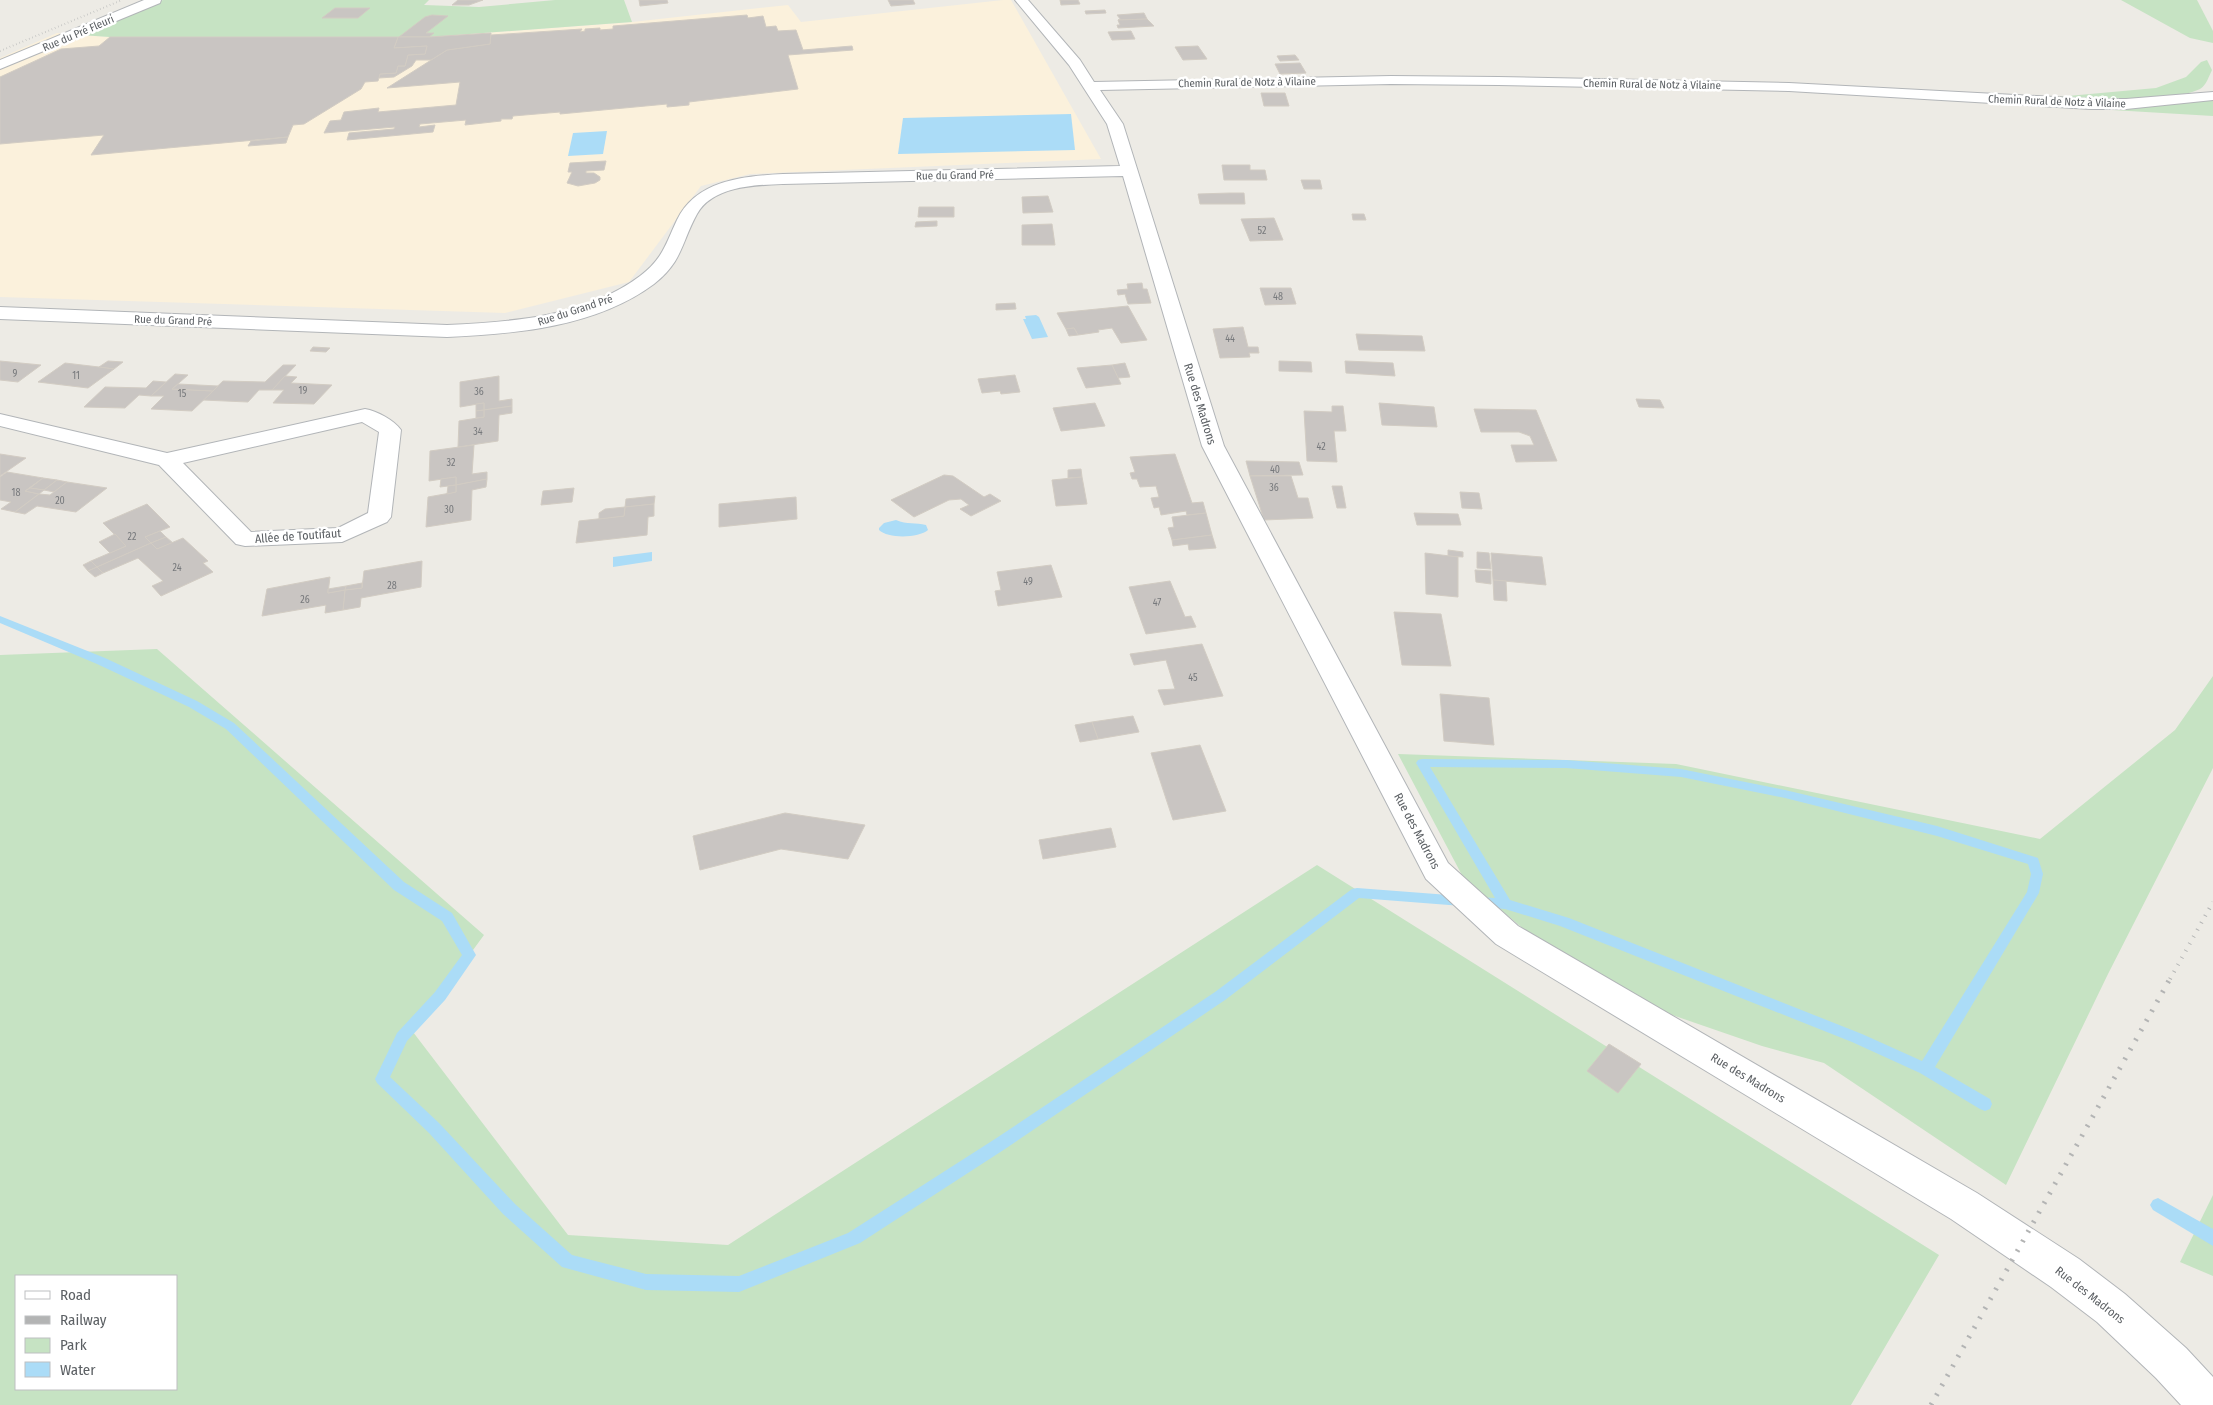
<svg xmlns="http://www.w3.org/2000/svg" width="2213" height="1405" font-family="'Fira Sans Condensed',sans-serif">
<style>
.commercial{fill:#fbf1dc}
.green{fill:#c6e3c3;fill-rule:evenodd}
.water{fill:#abdcf7}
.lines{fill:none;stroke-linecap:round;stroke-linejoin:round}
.stream{fill:#abdcf7;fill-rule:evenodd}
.building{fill:#c9c5c2;stroke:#d2ccc3}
.minor-casing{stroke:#b2b5b8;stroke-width:2}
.minor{fill:#fff;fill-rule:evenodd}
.rail-far2{stroke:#b3b4b4;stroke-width:2;stroke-dasharray:0.5 3;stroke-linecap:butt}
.rail-far1{stroke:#b3b4b4;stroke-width:4;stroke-dasharray:1 7;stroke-linecap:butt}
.rail{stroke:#b3b4b4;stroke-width:5;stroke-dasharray:2 9;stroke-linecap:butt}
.labels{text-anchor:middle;stroke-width:5;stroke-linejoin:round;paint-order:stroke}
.number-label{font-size:10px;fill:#77797c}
.far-street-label{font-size:11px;fill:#5c6064;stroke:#fff}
.street-label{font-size:12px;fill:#5c6064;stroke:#fff}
</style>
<rect width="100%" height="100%" fill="#edebe5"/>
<!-- commercial -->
<polygon class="commercial" points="1003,0 1011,0 1101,159 750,174 701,186 629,282 505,313 0,297 0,58 57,33 110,37 429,37 632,22 788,5 801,22"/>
<!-- green -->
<g class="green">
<polygon points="163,0 429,0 424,5 479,7 555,0 624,0 632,22 429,37 110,37 80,35"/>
<polygon points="2121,0 2197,0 2213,31 2213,43 2190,38"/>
<path d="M2207,60L2212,70C2209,76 2206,86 2200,89C2167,104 2083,99 2046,98L2156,88L2186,77L2201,62Z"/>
<polygon points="2213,99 2213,116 2095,109 2176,104"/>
<path d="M157,649L484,935L413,1032L568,1235L728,1245L1317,865L1939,1255L1851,1405H0V655ZM16,1276H176V1389H16Z"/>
<polygon points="2213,676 2213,768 2108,974 2006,1185 1824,1063 1762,1046 1649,1007 1550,951 1464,879 1398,754 1676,764 2040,839 2175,730"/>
<polygon points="2213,1195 2213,1276 2180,1262"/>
</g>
<!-- water -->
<g class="water">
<polygon points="1071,114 1075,150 898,154 903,118"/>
<polygon points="607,131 603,154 568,156 573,133"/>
<polygon points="1036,315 1039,317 1048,337 1032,339 1023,319 1026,319 1025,316"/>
<path d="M896,520C907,525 916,522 926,525L928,530C919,538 888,539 879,530V528L884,523Z"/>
<polygon points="652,552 652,561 613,567 613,557"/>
</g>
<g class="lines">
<!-- stream -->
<g class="stream">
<polygon points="0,616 105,658 197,701 234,723 404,882 452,913 476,955 445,1000 407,1041 390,1077 439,1123 515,1204 572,1255 646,1274 739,1276 848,1233 995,1139 1215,992 1352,889 1357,888 1462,896 1467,897 1468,901 1467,905 1462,906 1359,898 1225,1000 1005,1149 860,1243 739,1292 646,1290 562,1267 503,1214 429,1133 377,1083 375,1079 397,1033 435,992 462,955 442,921 394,890 226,729 189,707 97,664 0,623"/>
<path d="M1422,759L1566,760L1681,769L1785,790L1937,826L2038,858L2043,874L2039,893L1935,1067L1990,1099L1992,1104L1990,1109L1985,1111L1980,1109L1920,1073L1852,1042L1560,926L1505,909L1473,906L1472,902L1473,898L1478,897L1495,898L1416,763L1418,760ZM1430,767L1566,768L1681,777L1785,798L1937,836L2028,864L2031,874L2027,892L1922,1061L1862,1034L1569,918L1510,900Z"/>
<polygon points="2158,1198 2213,1229 2213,1246 2153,1210 2150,1205 2153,1200"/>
</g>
</g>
<!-- building -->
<g class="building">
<polygon points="458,0 483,0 469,5 452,5"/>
<polygon points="639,0 667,0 668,3 640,6"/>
<polygon points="888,0 913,0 915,4 891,6"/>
<polygon points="1060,0 1078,0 1080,4 1061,5"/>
<polygon points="335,8 370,8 358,18 322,18"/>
<polygon points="1105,10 1106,13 1086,14 1085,11"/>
<polygon points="1144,13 1147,19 1118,20 1121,20 1117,15"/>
<polygon points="432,15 448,16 426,33 434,33 429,37 399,37 425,17"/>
<polygon points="747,15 748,18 763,16 766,27 776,26 778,31 796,30 803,50 852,46 853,50 788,55 798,89 689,102 689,105 667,107 667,104 560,114 560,112 513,116 512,119 501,119 501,121 465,125 466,120 420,124 419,127 435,125 433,132 347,140 349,133 394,129 395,127 324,133 330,121 341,120 344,112 379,108 378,112 456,105 460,82 387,88 447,50 490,44 491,35 582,29 580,32 585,31 585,29 600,28 600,30 613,29 613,26"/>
<polygon points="1147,19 1154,26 1118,28 1117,25 1120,25 1118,20"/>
<polygon points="1131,31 1135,39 1112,40 1108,32"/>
<polygon points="491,33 490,44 447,50 431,60 416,60 412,66 394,77 379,78 380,74 396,73 398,66 405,66 408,55 425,54 427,46 394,48 398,37 429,37"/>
<polygon points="110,37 398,37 394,48 427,46 425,54 408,55 405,66 398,66 396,73 380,74 378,81 365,82 361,89 304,124 293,125 288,137 91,155 104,135 0,144 0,77 61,49 99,46"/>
<polygon points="1198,46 1207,59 1183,60 1175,47"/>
<polygon points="1295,55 1299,60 1280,61 1277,56"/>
<polygon points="1300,63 1306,73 1280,74 1275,64"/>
<polygon points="1261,93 1285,93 1289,106 1264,106"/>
<polygon points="288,137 286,143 248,146 251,141"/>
<polygon points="606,161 604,170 586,171 586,173 594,173 600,177 600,180 595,183 578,186 567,183 572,172 568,172 570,163"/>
<polygon points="1222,165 1250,165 1250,170 1265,170 1267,180 1224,180"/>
<polygon points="1301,180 1320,180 1322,189 1304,189"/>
<polygon points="1230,193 1244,193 1245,204 1200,204 1198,194"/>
<polygon points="1048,196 1053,212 1023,213 1022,197"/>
<polygon points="919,207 954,207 954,217 918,217"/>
<polygon points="1352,214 1364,214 1366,220 1353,220"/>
<polygon points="1274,218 1283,240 1250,241 1241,219"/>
<polygon points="937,221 937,226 915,227 916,222"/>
<polygon points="1052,224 1055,245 1022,245 1022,225"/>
<polygon points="1142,283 1143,289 1147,289 1151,303 1128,304 1125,294 1118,295 1117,290 1128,289 1127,284"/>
<polygon points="1260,288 1291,288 1296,304 1265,305"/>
<polygon points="1015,303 1016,309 996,310 996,304"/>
<polygon points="1128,306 1147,340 1121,343 1112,328 1098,330 1099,332 1078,335 1074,328 1066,329 1057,313"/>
<polygon points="1243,327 1248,347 1258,347 1259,353 1249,353 1250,357 1220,358 1213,329"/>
<polygon points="1074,328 1078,335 1069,336 1066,329"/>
<polygon points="1356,334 1422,336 1425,351 1359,350"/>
<polygon points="313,347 330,348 326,352 310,351"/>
<polygon points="0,361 41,365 18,382 0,380"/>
<polygon points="108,361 123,362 114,369 99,367"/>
<polygon points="1279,361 1311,362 1312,372 1279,371"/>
<polygon points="1345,361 1393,363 1395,376 1346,373"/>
<polygon points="65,363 99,367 114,369 88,388 38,382"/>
<polygon points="1125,363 1130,377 1118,378 1112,365"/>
<polygon points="283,365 296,365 272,390 259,390 248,402 203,400 223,381 265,382"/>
<polygon points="1112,365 1121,384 1086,388 1077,368"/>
<polygon points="175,374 188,375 172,389 213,391 192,411 151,409 164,396 151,396"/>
<polygon points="1015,375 1020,392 1001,394 1000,391 982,393 978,379"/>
<polygon points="285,376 297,377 291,383 332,385 314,404 273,403 284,390 272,390"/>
<polygon points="499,376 499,401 512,399 512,406 484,410 484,403 460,407 460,382"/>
<polygon points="153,381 166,382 151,396 139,395 125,408 84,407 105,387 146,388"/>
<polygon points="178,384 218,386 213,391 172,389"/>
<polygon points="1636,399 1660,400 1664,408 1639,407"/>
<polygon points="484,403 484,410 476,411 476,404"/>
<polygon points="1095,403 1105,426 1061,431 1053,408"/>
<polygon points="1379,403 1434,407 1437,427 1382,425"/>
<polygon points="512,406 512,413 499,415 498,441 458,447 459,421 484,417 484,410"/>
<polygon points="1332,406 1343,406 1346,431 1334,431 1337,462 1307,461 1304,411 1332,412"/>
<polygon points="1474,409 1536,410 1557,461 1516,462 1511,445 1534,445 1530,436 1519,432 1481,432"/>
<polygon points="484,410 484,417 476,418 476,411"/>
<polygon points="474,445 472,474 487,472 487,479 456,485 456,477 429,481 430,451"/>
<polygon points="0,454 26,458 0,476"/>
<polygon points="1175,454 1192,503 1203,502 1206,513 1187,515 1186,511 1161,515 1159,507 1154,508 1151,498 1159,497 1156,486 1140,487 1137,479 1132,479 1130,473 1135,472 1130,457"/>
<polygon points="1246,461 1299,462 1303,475 1250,476"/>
<polygon points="1081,469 1082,477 1068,478 1068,470"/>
<polygon points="7,472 43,478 25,491 39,494 15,512 1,509 11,502 0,500 0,477"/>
<polygon points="944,475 953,476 984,497 990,494 1001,501 971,516 960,509 969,505 961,499 949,500 914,517 891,500"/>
<polygon points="1250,476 1291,476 1298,498 1308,498 1313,518 1264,520"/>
<polygon points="456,477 456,485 440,487 441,479"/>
<polygon points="1082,477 1087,504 1056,506 1052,480"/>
<polygon points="43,478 57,480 44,490 30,488"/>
<polygon points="487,479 486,487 472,490 471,520 426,527 428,497 456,492 456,485"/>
<polygon points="57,480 67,482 54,492 44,490"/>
<polygon points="67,482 107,488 76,512 37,506 25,514 15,512 39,494 50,495"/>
<polygon points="456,485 456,492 447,494 448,486"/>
<polygon points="1332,486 1342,486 1346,508 1337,508"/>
<polygon points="30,488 44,490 39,494 25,491"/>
<polygon points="574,488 572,502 541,505 543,491"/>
<polygon points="1460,492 1479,493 1482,509 1462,508"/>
<polygon points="655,496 654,504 625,507 626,499"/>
<polygon points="796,497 797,519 719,527 719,504"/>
<polygon points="147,504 170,527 145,537 151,543 97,567 91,561 126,546 103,523"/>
<polygon points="654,504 654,516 648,517 647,535 576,543 579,521 624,516 625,507"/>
<polygon points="625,507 624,516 599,519 599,513 605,509"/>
<polygon points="1206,513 1212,535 1172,540 1168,528 1174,527 1172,517"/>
<polygon points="1414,513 1458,514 1461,525 1417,525"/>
<polygon points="160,531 166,537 151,543 145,537"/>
<polygon points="115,534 126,546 110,553 99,542"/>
<polygon points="1212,535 1216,548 1189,550 1188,544 1173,546 1172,540"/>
<polygon points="166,537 173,543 157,549 151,543"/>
<polygon points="183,538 208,561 203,563 213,572 161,596 152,586 163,581 138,558 103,573 97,567 151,543 157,549"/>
<polygon points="1448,550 1463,552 1463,557 1448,556"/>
<polygon points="1477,552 1489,553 1491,569 1477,568"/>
<polygon points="1425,553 1458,557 1458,597 1426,594"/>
<polygon points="1491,553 1542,557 1546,585 1493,580"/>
<polygon points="91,561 97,567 88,571 83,565"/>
<polygon points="422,561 421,587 361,598 360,607 343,610 345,590 362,588 364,571"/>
<polygon points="1051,565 1062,597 998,606 995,591 1001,590 997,572"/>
<polygon points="97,567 103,573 95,577 88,571"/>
<polygon points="1475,570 1491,571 1491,584 1476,582"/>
<polygon points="330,577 328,593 345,590 343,610 325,613 326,605 262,616 267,589"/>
<polygon points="1493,580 1506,581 1507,601 1494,600"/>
<polygon points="1170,581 1185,617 1191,616 1196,627 1146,634 1129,587"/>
<polygon points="362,583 362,588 345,590 346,586"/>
<polygon points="346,586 345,590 328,593 328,589"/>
<polygon points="1394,612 1441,614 1451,666 1402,665"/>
<polygon points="1202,644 1223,696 1164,705 1158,690 1175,689 1166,660 1134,665 1130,654"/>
<polygon points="1440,694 1489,698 1494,745 1444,741"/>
<polygon points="1133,716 1139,732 1098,739 1092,722"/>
<polygon points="1092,722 1098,739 1080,742 1075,725"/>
<polygon points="1200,745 1226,811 1173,820 1151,753"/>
<polygon points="785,813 865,825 848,859 781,849 700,870 693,836"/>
<polygon points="1111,828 1116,847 1043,859 1039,840"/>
<polygon points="1609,1044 1641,1064 1618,1093 1587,1071"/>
</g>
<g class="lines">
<!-- minor casing -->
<g class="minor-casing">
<g id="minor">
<polygon points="144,0 161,0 160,3 0,69 0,60"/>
<path d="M1015,0H1028L1080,60L1094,82L1391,76L1498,77L1789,83L2091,99H2126L2213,92V100L2126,109H2091L1789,91L1498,85L1391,84L1100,90L1123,124L1224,446L1448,863L1518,926L1977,1193L2079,1259L2125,1294L2186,1348L2213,1377V1405H2181L2156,1378L2097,1322L2051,1287L1951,1219L1496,944L1426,879L1202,446L1123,176L783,184C755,185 713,186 697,214C681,243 683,261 654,284C596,327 516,334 447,337L0,319V307L447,325C513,322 585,317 640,276C663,259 666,243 677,220C696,180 744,176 783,174L1120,166L1107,124L1069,65Z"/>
<path d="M365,409C377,411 394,420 401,430L391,517L387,522L342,542L245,546L236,544L159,465L0,426V414L167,453ZM362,422L379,432L368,513L338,528L251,532L183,463Z"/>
</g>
</g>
<!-- minor -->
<use href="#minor" class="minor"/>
<!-- rail-far2 -->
<polyline class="rail-far2" points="0,51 122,0"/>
<!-- rail-far1 -->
<polyline class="rail-far1" points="2170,979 2213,902"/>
<!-- rail -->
<polyline class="rail" points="1931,1405 2171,977"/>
</g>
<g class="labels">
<!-- number labels -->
<g class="number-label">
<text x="1262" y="234">52</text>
<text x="1278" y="300">48</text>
<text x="1230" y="342">44</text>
<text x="15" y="377">9</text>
<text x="76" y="379">11</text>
<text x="303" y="394">19</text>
<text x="479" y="395">36</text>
<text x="182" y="397">15</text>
<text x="478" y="435">34</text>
<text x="1321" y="450">42</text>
<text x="451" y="466">32</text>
<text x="1275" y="473">40</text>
<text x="1274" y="491">36</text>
<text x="16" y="496">18</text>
<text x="60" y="504">20</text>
<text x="449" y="513">30</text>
<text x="132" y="540">22</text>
<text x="177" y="571">24</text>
<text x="1028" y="585">49</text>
<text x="392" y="589">28</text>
<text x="305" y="603">26</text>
<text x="1157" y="606">47</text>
<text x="1193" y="681">45</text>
</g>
<!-- far-street labels -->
<g class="far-street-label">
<text transform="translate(78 33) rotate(-23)" y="4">Rue du Pré Fleuri</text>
<text transform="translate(1247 82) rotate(-1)" y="4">Chemin Rural de Notz à Vilaine</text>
<text transform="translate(1652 84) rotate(1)" y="4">Chemin Rural de Notz à Vilaine</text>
<text transform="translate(2057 101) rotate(2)" y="4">Chemin Rural de Notz à Vilaine</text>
<text transform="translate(955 175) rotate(-1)" y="4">Rue du Grand Pré</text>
<text transform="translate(575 310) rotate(-18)" y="4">Rue du Grand Pré</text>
<text transform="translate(173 320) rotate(2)" y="4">Rue du Grand Pré</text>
</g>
<!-- street labels -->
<g class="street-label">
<text transform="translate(1200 404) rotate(73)" y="4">Rue des Madrons</text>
<text transform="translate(298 536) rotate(-4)" y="4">Allée de Toutifaut</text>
<text transform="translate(1417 831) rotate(62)" y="4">Rue des Madrons</text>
<text transform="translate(1748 1078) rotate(31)" y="4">Rue des Madrons</text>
<text transform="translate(2090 1295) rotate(38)" y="4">Rue des Madrons</text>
</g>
</g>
<!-- legend -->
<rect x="15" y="1275" width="162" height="115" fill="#ffffff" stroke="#bebfc1"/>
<rect x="25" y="1291" width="25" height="8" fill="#ffffff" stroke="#bebfc1"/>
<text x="60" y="1300" font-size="15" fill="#5c6064">Road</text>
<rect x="25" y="1316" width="25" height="8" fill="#b3b4b4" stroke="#bebfc1"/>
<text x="60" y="1325" font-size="15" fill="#5c6064">Railway</text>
<rect x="25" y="1338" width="25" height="15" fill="#c6e3c3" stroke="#bebfc1"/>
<text x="60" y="1350" font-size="15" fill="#5c6064">Park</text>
<rect x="25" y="1362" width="25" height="15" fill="#abdcf7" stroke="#bebfc1"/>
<text x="60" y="1375" font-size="15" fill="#5c6064">Water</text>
</svg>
